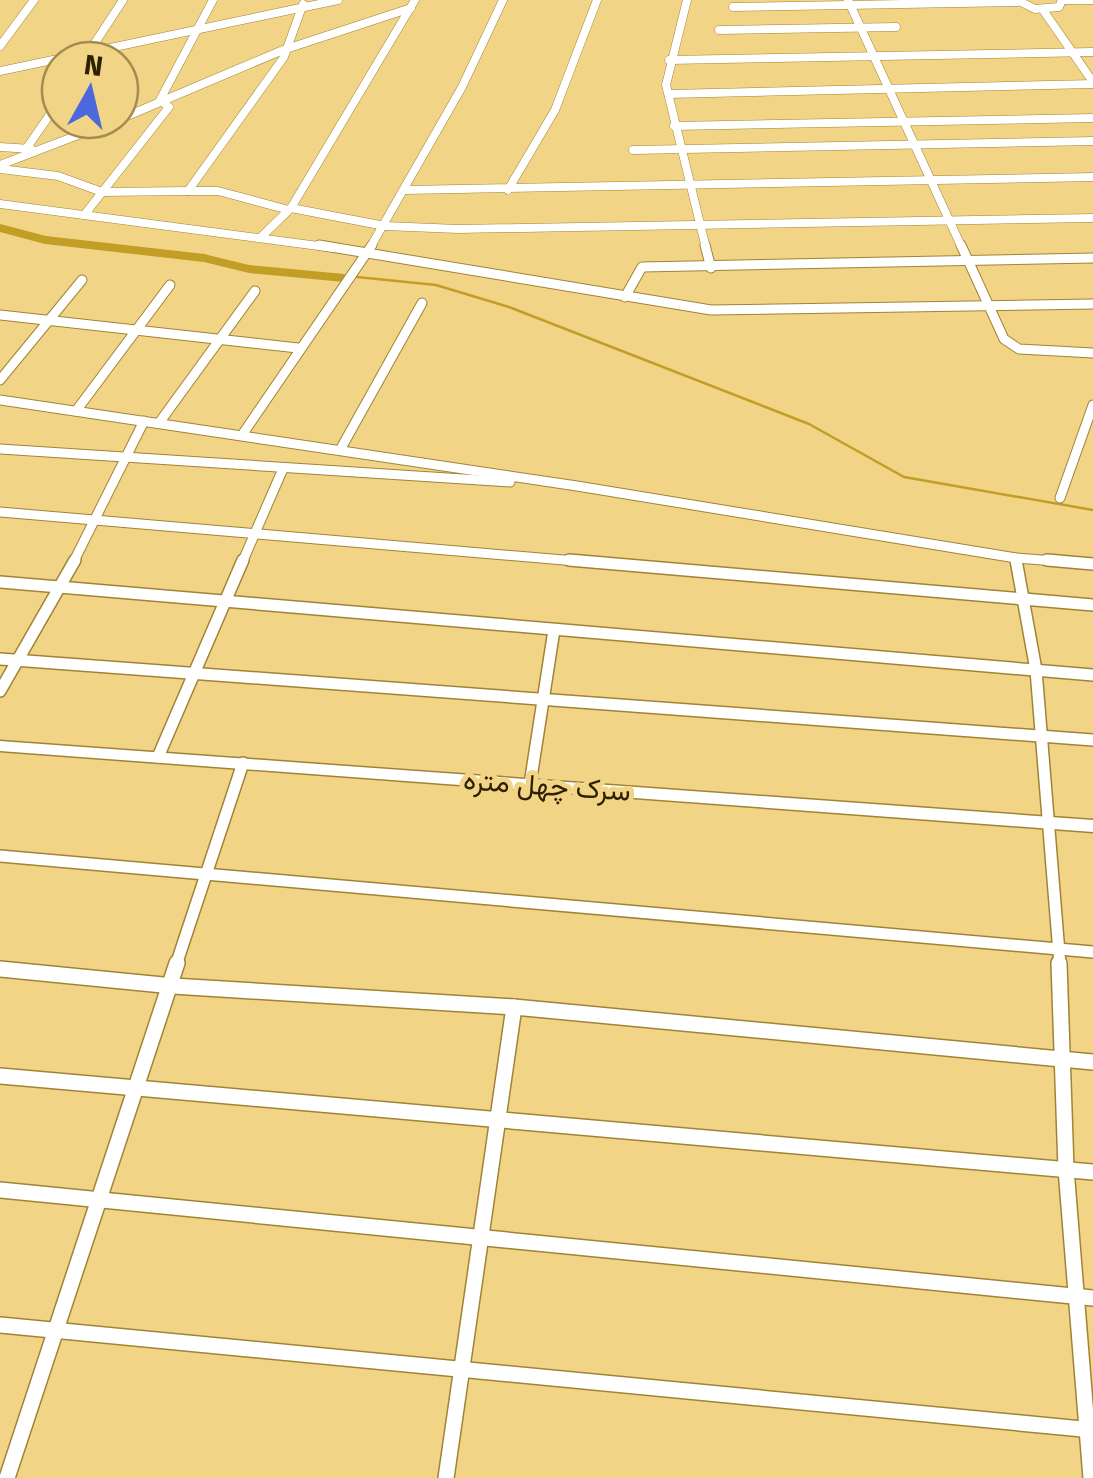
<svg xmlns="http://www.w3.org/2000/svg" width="1093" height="1478" font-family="'Fira Sans',Vazirmatn,sans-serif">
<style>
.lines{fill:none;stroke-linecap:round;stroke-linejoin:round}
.stream{stroke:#c39e26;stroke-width:2.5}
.river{fill:#c39e26;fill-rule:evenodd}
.street-far3-casing{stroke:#a08435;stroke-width:9}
.street-far2-casing{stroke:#a08435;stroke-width:11}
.street-far1-casing{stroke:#a08435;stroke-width:14}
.street-casing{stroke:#a08435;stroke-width:18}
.secondary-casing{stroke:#a08435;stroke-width:3}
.street-far3{stroke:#fff;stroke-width:8}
.street-far2{stroke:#fff;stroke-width:9}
.street-far1{stroke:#fff;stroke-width:11}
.street{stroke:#fff;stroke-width:15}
.secondary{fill:#fff;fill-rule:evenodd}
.labels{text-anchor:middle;stroke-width:10;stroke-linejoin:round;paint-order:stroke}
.street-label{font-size:28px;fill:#2d2101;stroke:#f1d485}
</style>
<rect width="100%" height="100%" fill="#f1d485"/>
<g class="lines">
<!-- stream -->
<polyline class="stream" points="357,277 436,285 509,307 809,424 904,477 1093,510"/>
<!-- river -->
<polygon class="river" points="0,224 46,236 204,254 249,265 344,274 351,278 344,282 249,273 204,262 45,244 0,232"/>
<!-- street-far3 casing -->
<g class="street-far3-casing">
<g id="street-far3">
<polyline points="687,0 666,85 706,248"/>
<polyline points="848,0 962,248"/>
<polyline points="1017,0 1035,9 1059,7 1062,0"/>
<polyline points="1062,0 1093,0"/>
<polyline points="733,7 1017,2"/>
<polyline points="1043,10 1093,82"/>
<polyline points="719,30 896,27"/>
<polyline points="0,46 34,0"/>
<polyline points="89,52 123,0"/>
<polyline points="669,60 1093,52"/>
<polyline points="0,71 338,0"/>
<polyline points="669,94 1093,84"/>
<polyline points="120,119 283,50 411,8"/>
<polyline points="674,126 1093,118"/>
<polyline points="0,147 31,149"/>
<polyline points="26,149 60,100"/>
<polyline points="633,150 1093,141"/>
<polyline points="0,165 117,120"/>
<polyline points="0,169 58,176 102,192 188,191"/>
<polyline points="406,190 1093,177"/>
<polyline points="508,190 555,110 597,0"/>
<polyline points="0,204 334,248"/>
<polyline points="291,208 385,226 458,229 1093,218"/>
<polyline points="285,209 218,191 188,191 284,57 303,4"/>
<polyline points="85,214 169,107 160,100 213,0"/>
<polyline points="262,236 291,208 415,0"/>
<polyline points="370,248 462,87 503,0"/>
</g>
</g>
<!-- street-far2 casing -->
<g class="street-far2-casing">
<g id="street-far2">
<polyline points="319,245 711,310 1093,304"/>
<polyline points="705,245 711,268"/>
<polyline points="961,245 1004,339 1019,349 1093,353"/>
<polyline points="625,297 642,267 1093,258"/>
<polyline points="0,315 298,348"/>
<polyline points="0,380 82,280"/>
<polyline points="0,400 577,486 1016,558 1080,563"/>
<polyline points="76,411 170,285"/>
<polyline points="159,423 255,291"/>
<polyline points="242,435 372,245"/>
<polyline points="0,449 510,482"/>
<polyline points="340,450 422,303"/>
<polyline points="1060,498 1093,405"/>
<polyline points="0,512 599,563"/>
<polyline points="1016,558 1017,563"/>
<polyline points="73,563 144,421"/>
<polyline points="242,563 282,471"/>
</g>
</g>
<!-- street-far1 casing -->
<g class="street-far1-casing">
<g id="street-far1">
<polyline points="569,560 1093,605"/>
<polyline points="1016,560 1036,670 1060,965"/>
<polyline points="1047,560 1093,564"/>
<polyline points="0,582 1093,675"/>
<polyline points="0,659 1093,740"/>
<polyline points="0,691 75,560"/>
<polyline points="158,757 243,560"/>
<polyline points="530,784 554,630"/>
<polyline points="0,856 1093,952"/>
<polyline points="176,965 243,763"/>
</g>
</g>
<!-- street casing -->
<g class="street-casing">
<g id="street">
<polyline points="1059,963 1066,1169 1091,1478"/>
<polyline points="0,969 173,986 514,1007 1093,1062"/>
<polyline points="0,1076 1093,1172"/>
<polyline points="0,1190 1093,1298"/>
<polyline points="0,1325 1093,1430"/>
<polyline points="7,1478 177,963"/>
<polyline points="446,1478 514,1007"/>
</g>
</g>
<!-- secondary casing -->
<g class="secondary-casing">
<polygon id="secondary" points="0,741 1093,820 1093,832 0,751"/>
</g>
<!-- street-far3 -->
<use href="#street-far3" class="street-far3"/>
<!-- street-far2 -->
<use href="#street-far2" class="street-far2"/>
<!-- street-far1 -->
<use href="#street-far1" class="street-far1"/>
<!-- street -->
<use href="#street" class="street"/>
<!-- secondary -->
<use href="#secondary" class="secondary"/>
</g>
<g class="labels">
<!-- street labels -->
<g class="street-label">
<text transform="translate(547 785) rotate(4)" y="10">سرک چهل متره</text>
</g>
</g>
<!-- north arrow -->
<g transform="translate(90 90) rotate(8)"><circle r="48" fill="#f1d485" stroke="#a38c50" stroke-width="2.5"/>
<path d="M0-8L18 38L0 25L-18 38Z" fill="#4d68dd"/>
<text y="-15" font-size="28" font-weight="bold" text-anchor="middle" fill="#2d2101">N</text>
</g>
</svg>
